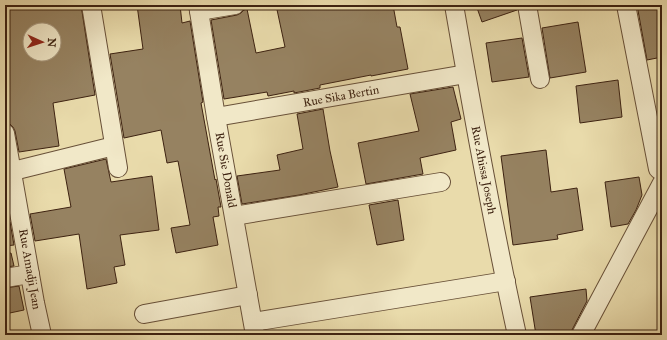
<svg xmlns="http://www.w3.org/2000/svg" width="667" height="340" font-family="'IM FELL Great Primer',serif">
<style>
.building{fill:#968261;stroke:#3d2211;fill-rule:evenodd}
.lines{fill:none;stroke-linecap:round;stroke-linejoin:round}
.minor-casing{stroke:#685038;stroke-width:20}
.minor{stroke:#f1e8c8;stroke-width:18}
.labels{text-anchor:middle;stroke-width:3;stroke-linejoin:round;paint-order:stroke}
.street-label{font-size:12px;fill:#3d2211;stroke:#f1e8c8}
</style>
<rect width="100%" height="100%" fill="#e9dbab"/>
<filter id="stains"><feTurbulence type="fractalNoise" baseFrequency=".005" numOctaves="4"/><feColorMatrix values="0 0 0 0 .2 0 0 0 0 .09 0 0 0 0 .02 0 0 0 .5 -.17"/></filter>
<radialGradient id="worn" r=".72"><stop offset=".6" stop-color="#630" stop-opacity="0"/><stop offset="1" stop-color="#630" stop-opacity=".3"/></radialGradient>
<!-- building -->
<g class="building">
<path d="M5,5H81L95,95L53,103L59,146L19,152L15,131L13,127L9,123H5ZM30,30H54V54H30Z"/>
<polygon points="137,5 180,5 182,23 190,21 203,102 201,103 215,180 216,179 221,207 218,207 219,216 213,217 218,245 176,253 171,228 190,225 178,161 167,163 161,130 124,138 110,54 143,49"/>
<polygon points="276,5 393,5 397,27 400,27 408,69 371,76 371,75 320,85 320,88 294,93 294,91 268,96 267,92 224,99 211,20 237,15 241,13 244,10 247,9 256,53 285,47"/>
<polygon points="476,5 517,5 517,10 482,22"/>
<polygon points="637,5 662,5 662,57 647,60"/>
<polygon points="578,22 586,72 550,78 542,28"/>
<polygon points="522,38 529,77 492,82 486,43"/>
<polygon points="618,80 622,117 580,123 576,86"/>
<polygon points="453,87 461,119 451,122 456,150 420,158 423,174 366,184 358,143 419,131 410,94"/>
<polygon points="323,109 330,151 338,187 299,195 242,204 237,176 280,170 277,155 303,149 297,114"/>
<polygon points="546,150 551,192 577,188 583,230 557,235 558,239 513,245 501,156"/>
<polygon points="106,159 111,182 152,176 159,230 120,235 125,265 114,267 117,283 87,289 79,234 35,241 30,214 71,207 64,169"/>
<polygon points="639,177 642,195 636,210 628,224 611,227 605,182"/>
<polygon points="398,200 404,240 377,245 369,205"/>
<polygon points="10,222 14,245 5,246 5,223"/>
<polygon points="11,253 14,266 5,267 5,254"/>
<polygon points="19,286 24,310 5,314 5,288"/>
<polygon points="586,289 587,301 572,330 571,334 536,335 530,297"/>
</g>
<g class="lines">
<!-- minor casing -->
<g class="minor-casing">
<g id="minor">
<polyline points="91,5 118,168"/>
<polyline points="198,5 216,117 255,335"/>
<path d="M454,5C473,115 493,226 517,335"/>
<polyline points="527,5 540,79"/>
<polyline points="626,5 658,169 662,172"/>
<polyline points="199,11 235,5"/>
<polyline points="216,117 466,74"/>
<polyline points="5,133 35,303 42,335"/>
<polyline points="5,173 114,146"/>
<polyline points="234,216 441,182"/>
<polyline points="5,278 30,274"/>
<polyline points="144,314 248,295"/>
<polyline points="253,322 506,281"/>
<polyline points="581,335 662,183"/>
</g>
</g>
<!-- minor -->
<use href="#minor" class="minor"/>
</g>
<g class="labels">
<!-- street labels -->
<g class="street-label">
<text transform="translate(341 96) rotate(-10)" y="4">Rue Sika Bertin</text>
<text transform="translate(226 170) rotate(80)" y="4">Rue Sie Donald</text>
<text transform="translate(484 170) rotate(79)" y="4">Rue Ahissa Joseph</text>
<text transform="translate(30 269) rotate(80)" y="4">Rue Amadji Jean</text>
</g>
</g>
<!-- margin -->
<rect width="667" height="340" fill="none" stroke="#e9dbab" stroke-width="20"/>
<rect x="6" y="6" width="655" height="328" fill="none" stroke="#3d2211" stroke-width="2"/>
<rect x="10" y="10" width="647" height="320" fill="none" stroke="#3d2211"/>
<!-- north arrow -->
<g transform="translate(42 42) rotate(93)"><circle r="19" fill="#f1e8c8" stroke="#a9997f"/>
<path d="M0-3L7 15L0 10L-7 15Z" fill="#8f2418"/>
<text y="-6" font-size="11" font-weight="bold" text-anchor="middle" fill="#3d2211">N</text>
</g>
<rect width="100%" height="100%" filter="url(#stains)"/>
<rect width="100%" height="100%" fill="url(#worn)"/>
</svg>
